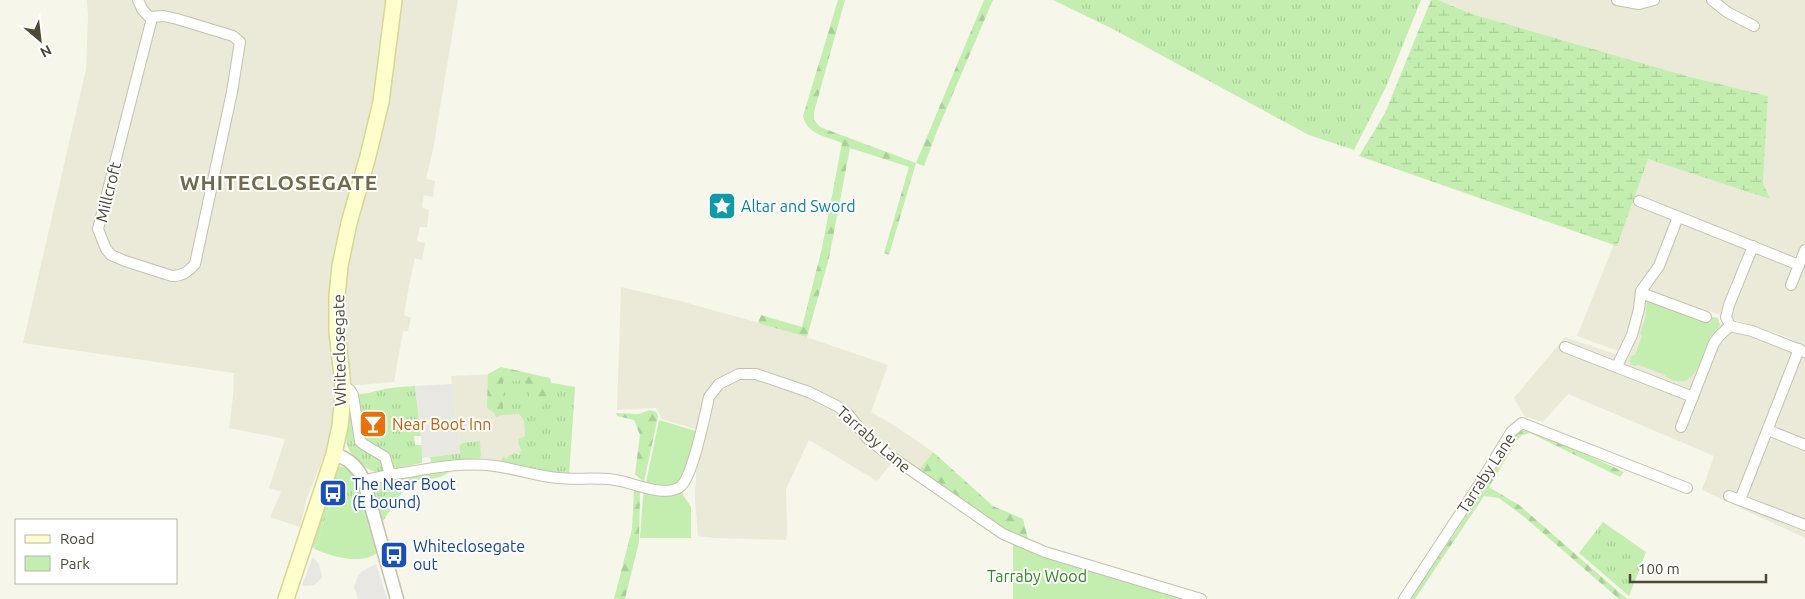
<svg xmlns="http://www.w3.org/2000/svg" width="1805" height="599" font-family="Ubuntu,sans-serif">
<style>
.residential{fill:#ebead8}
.grass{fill:url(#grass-tufts)}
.forest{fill:url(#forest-firs)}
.wetland{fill:url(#wetland-marsh)}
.park{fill:#c3eeb0}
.parking{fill:#e8e7e2}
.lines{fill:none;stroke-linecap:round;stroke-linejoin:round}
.minor-casing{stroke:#c4c1ac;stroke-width:12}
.tertiary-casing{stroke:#c4c1ac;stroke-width:15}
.secondary-casing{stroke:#d8d695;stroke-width:18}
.minor{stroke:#fff;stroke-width:10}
.tertiary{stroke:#fff;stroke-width:12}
.secondary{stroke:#ffffcd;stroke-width:15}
.labels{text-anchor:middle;stroke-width:4;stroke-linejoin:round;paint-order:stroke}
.street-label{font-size:16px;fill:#4c4937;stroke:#fff}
.culture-label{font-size:16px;fill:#0d838f;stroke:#fff;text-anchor:start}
.food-label{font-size:16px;fill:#c56008;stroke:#fff;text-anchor:start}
.transit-label{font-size:16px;fill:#164399;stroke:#fff;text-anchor:start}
.park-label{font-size:16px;fill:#318623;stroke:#fff}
.district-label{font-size:21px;font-weight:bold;letter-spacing:1px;fill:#706b4d;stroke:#fff}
</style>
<defs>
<pattern id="grass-tufts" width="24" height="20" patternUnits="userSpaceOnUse" patternTransform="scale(1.25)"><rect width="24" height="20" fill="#c3eeb0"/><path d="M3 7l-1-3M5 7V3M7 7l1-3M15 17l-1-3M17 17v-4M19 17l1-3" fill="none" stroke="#a9ce98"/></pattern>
<pattern id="forest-firs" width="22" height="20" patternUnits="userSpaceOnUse" patternTransform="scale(1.25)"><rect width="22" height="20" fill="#c3eeb0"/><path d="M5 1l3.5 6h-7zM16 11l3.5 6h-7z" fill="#a9ce98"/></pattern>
<pattern id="wetland-marsh" width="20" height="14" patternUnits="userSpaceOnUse" patternTransform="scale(1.25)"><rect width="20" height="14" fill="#c3eeb0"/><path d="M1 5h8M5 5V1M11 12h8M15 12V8" fill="none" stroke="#a9ce98"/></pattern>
</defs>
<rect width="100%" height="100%" fill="#f7f6eb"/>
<!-- residential -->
<g class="residential">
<polygon points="87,0 458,0 433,150 426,179 435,181 433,197 424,195 422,207 429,210 427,227 420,227 417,241 425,243 422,260 415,258 409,286 404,315 411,318 408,331 403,331 394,382 332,387 334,411 329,443 307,498 300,527 270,517 281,492 269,488 285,439 229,428 233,396 234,373 23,343 86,69 88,16"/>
<polygon points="1438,0 1805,0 1805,347 1785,336 1644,290 1642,295 1805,355 1805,538 1702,490 1714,456 1568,394 1543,422 1525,417 1514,398 1565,337 1621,356 1621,352 1577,336 1648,159 1763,183 1768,96 1683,75 1472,14"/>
<polygon points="621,287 680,301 795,333 888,365 871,412 895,426 933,452 913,479 891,464 877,481 809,440 786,489 787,532 786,540 713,538 698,536 695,499 698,430 662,419 656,408 617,410"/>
<polygon points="498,374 575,387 569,475 501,462 479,460 461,461 451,376"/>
</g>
<!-- grass -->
<g class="grass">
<polygon points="1053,0 1421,0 1386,87 1354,150 1309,135 1113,29"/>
<polygon points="523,380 529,387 552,383 575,387 569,475 501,462 503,456 507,459 508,456 514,453 519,455 521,450 518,443 519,439 525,436 524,421 519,414 503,415 503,381"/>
<path d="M415,386L421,436H414L415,445H422V463L375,472C365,469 353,458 349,450C343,438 344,401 357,395C360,393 365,394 369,393C384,388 399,387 415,386Z"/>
<polygon points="480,441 481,456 479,460 431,462 430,457 460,453 459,446 461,445 462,443"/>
<polygon points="338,466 347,468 360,482 378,550 377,553 363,510 332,498 315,549 312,546 312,540 334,468"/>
<path d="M451,470C441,481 424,479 410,480L383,521L373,486L376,483L407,475Z"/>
<polygon points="1603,522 1646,552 1629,596 1579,553"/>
</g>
<!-- forest -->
<g class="forest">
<path d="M838,0H845L814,112V120L820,127L916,163L984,0H993L937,131L924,166L916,163L889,255L884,253L909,167L850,148L829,258L807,337L758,323L761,315L802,327L822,248L842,143C826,136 807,135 803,116Z"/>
<polygon points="501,367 550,378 554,393 543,406 529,402 529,388 523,380 503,381 503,415 496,417 494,413 487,408 488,374"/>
<polygon points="650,410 656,412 658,416 644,482 635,474 640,435 634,420 617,416 616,413 638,414"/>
<polygon points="1525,426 1624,472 1620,477 1530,433 1522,435 1517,440 1489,487 1519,505 1627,599 1619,599 1523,516 1499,498 1484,496 1415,599 1410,599 1457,530 1511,441 1519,430"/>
<polygon points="933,452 993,506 1023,519 1028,539 1004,530 919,470"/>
<polygon points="634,489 640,491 639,542 625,599 614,599 632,529"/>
</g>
<!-- wetland -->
<polygon class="wetland" points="1431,0 1438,0 1472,14 1683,75 1768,96 1763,183 1770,199 1648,159 1617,246 1359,156 1385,113"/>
<!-- park -->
<g class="park">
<path d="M1647,299L1710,323L1712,317L1718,318L1720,325C1717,329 1713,333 1710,337C1701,357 1697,392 1667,378L1665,375L1639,365L1635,366L1630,364L1631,356L1635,355L1642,336L1640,333L1645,320Z"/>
<polygon points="659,420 696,431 683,482 683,495 691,507 691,538 640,538 643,497"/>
<path d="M332,498L363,510L377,553C362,565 332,557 315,549Z"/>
<polygon points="1013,544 1190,599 1013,599"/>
</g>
<!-- parking -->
<g class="parking">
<polygon points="452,384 460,453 422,458 421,436 415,386"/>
<polygon points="313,557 319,564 322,578 314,585 305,586 302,585"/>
<polygon points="376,564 387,599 358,599 354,587 357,578 361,572"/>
</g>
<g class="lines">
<!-- minor casing -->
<g class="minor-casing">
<g id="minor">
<path d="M138,0L142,9L149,17L164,16L177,19L233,36L240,42L232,92L195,264C188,272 182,276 172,276L125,261L111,255L106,249L98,229L152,18"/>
<polyline points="1617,0 1639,4 1654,0"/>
<polyline points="1712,0 1727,12 1754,26"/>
<polyline points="1639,201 1799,265"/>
<polyline points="1791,285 1805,250"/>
<polyline points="1641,293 1706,317"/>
<polyline points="1730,326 1726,317 1729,305 1753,246"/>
<polyline points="1565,347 1693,397"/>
<polyline points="1617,366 1632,335 1639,309 1641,291 1659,266 1678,217"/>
<polyline points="342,385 350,390 353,395 360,441 363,444 385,457 390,475"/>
<polyline points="1681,427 1714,343 1719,336 1730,326 1752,331 1805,352"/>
<polyline points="1768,430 1805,445"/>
<path d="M364,481C379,476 394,474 409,472C437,467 467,462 495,466C517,469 537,476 558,478C577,480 596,477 615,480C632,482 666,499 681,486C693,475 705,415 709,397L719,384L739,374H756L809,392L837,406L848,414L867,438L886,453L1003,534L1045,552L1201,599"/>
<polyline points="1729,496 1805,525"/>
<polyline points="1740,500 1799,349"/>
<polyline points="1404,599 1477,488 1511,432 1522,423 1687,488"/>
</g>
</g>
<!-- tertiary casing -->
<g class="tertiary-casing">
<path id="tertiary" d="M334,454C348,458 358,467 364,481L397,599"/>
</g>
<!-- secondary casing -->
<g class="secondary-casing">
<polyline id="secondary" points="286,599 334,454 340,426 343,395 342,376 337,332 337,296 340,266 349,223 368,156 381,102 394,0"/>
</g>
<!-- minor -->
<use href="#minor" class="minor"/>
<!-- tertiary -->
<use href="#tertiary" class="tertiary"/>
<!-- secondary -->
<use href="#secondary" class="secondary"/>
</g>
<!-- icons -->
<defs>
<g id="sight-square" transform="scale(1.4375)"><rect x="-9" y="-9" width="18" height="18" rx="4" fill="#0f9aa8" stroke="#fff"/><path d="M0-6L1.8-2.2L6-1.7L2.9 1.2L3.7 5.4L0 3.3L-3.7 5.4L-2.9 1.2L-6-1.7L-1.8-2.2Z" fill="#fff"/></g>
<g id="bar-square" transform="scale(1.4375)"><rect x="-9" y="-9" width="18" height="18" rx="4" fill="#e8710a" stroke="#fff"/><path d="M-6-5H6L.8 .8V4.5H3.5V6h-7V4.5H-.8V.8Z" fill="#fff"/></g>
<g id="bus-square" transform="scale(1.4375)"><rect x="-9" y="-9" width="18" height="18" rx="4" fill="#1a4fb4" stroke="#fff"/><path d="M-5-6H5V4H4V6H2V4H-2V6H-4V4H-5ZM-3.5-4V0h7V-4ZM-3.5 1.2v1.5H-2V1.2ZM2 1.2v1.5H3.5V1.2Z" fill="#fff"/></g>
</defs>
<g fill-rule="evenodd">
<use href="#sight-square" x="722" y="206"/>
<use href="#bar-square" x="373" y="424"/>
<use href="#bus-square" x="333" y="493"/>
<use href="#bus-square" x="394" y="555"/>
</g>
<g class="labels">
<!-- street labels -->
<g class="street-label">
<text transform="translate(108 192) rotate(-76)" y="6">Millcroft</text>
<text transform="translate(339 350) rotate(-91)" y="6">Whiteclosegate</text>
<text transform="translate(874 439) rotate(41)" y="6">Tarraby Lane</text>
<text transform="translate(1486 473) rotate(-57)" y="6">Tarraby Lane</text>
</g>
<!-- culture labels -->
<g class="culture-label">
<text x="741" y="212">Altar and Sword</text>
</g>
<!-- food labels -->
<g class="food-label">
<text x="392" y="430">Near Boot Inn</text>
</g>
<!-- transit labels -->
<g class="transit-label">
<text x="352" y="490">The Near Boot<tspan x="352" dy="18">(E bound)</tspan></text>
<text x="413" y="552">Whiteclosegate<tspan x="413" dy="18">out</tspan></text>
</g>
<!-- park labels -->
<g class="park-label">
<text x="1037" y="582">Tarraby Wood</text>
</g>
<!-- district labels -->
<g class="district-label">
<text x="279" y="190">WHITECLOSEGATE</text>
</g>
</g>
<!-- legend -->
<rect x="15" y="519" width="162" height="65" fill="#ffffff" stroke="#b7b6af"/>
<rect x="25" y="535" width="25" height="8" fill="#ffffcd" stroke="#b7b6af"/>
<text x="60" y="544" font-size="15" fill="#4c4937">Road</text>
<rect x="25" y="556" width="25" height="15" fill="#c3eeb0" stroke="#b7b6af"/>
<text x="60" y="569" font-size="15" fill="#4c4937">Park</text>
<!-- north arrow -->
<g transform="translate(40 40) rotate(152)" stroke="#ffffff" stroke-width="4" paint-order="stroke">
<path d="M0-4L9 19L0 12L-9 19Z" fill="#4c4937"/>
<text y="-8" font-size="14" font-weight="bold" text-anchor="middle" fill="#4c4937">N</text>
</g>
<!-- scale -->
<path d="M1630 574v8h136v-8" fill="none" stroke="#4c4937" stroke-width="2.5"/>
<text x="1638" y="574" font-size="15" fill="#4c4937" stroke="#ffffff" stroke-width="4" paint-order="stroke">100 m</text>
</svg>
